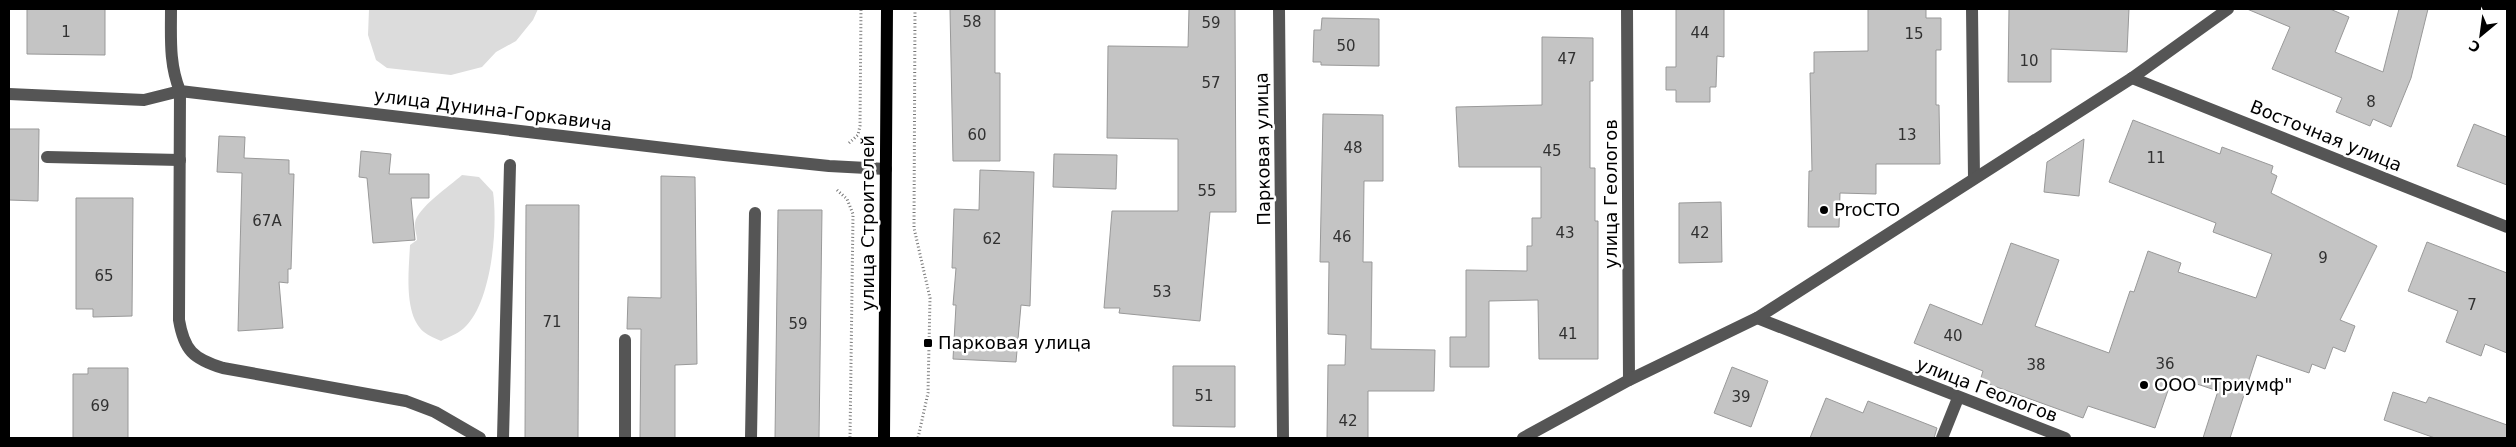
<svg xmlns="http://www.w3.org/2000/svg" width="2516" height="447" font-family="'DejaVu Sans',sans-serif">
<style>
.green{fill:#dcdcdc}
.building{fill:#c4c4c4;stroke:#999}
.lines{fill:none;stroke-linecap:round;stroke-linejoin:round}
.path{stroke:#777;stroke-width:3;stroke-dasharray:1 2.5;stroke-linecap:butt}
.minor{stroke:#555;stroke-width:12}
.major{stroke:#000;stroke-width:12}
.poi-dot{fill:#000;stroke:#fff;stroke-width:2}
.labels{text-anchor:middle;stroke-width:5;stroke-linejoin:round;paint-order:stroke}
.number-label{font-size:15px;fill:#313131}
.street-label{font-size:18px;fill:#000;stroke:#fff}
.poi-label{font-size:18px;fill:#000;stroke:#fff;text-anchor:start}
</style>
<rect width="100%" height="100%" fill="#fff"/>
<!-- green -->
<g class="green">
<polygon points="369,9 538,9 533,20 516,41 496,52 482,67 451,75 387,68 376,60 368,35"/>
<path d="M462,175L479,177L493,192C498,226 492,303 464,328C458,334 448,337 441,341C435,338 429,336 424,332C403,315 409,269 410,245L417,240C417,235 414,228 415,223C417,208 450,186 462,175Z"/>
</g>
<!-- building -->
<g class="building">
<polygon points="27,9 105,9 105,55 27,54"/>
<polygon points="950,9 995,9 995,73 1000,73 1000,161 953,161"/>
<polygon points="1189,9 1235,9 1236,212 1210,212 1200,321 1119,313 1120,308 1104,308 1112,211 1178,211 1178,139 1107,138 1108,46 1188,47"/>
<polygon points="1676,9 1724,9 1724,57 1717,56 1716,87 1710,87 1710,102 1676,102 1676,90 1666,90 1666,67 1676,67"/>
<polygon points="1868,9 1926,9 1926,18 1941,18 1941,50 1936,50 1936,105 1939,105 1940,164 1876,164 1876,194 1840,193 1839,227 1808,227 1809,171 1812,171 1810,73 1814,73 1814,52 1868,51"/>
<polygon points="2009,9 2129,9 2127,52 2051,49 2051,82 2008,82"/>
<polygon points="2247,9 2330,9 2349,17 2335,52 2383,72 2399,9 2428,9 2411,78 2391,127 2373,119 2370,126 2336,112 2342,98 2272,69 2290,27"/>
<polygon points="1322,18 1379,19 1379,66 1321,65 1321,62 1313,62 1314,30 1321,30"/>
<polygon points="1542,37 1593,38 1593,81 1590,81 1590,168 1595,168 1595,221 1598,221 1598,359 1539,359 1538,300 1489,301 1489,367 1450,367 1450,337 1466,337 1466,270 1527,271 1527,246 1532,246 1532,218 1541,218 1541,167 1459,167 1456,107 1542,105"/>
<polygon points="1323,114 1383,115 1383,181 1364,181 1363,262 1372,262 1371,349 1435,350 1434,391 1368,391 1368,438 1327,438 1328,365 1345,365 1346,335 1328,334 1329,262 1320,262"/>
<polygon points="2133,120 2220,154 2222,147 2273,166 2271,173 2277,176 2271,193 2377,246 2340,320 2355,326 2345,352 2333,347 2325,369 2312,364 2309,373 2257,355 2230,438 2203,438 2218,391 2173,376 2155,428 2088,406 2083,418 1980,381 1983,371 1914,343 1930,304 1982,325 2011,243 2059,260 2035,326 2109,353 2130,291 2134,292 2148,251 2181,263 2178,272 2256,298 2272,254 2213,232 2216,223 2109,182"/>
<polygon points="2474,124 2507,137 2507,185 2457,166"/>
<polygon points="9,129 39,129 38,201 9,200"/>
<polygon points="219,136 245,137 244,158 289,160 289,174 294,174 291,269 288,269 288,283 279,282 283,328 238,331 242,173 217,172"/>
<polygon points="2084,139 2079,196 2044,192 2047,162"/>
<polygon points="361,151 391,154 389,174 429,174 429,198 411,198 415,240 373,243 367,178 359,177"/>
<polygon points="1054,154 1117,155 1116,189 1053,187"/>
<polygon points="980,170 1034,172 1030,306 1021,305 1016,362 953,359 956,305 953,305 956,268 952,268 954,209 979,210"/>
<polygon points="661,176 695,177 697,364 675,365 675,438 640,438 641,329 627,329 628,297 661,298"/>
<polygon points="76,198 133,198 132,316 93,317 93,309 76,309"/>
<polygon points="1721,202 1722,262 1679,263 1679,203"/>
<polygon points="526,205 579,205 578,438 525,438"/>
<polygon points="778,210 822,210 819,438 775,438"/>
<polygon points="2427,242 2507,273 2507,353 2485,344 2481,356 2446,342 2458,311 2408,291"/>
<polygon points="1173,366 1235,366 1235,427 1173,426"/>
<polygon points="1732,367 1768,381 1751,427 1714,413"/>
<polygon points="88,368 128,368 128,438 73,438 73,374 88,374"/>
<polygon points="2393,392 2426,403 2429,397 2507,425 2507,438 2435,438 2384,420"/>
<polygon points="1826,398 1863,413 1868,401 1937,428 1934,438 1810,438"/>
</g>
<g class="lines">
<!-- path -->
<g class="path">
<polyline points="915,9 914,228 930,298 928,393 918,438"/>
<polyline points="849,143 858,135 860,126 861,9"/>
<polyline points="837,190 847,199 853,214 850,438"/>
</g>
<!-- minor -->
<g class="minor">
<path d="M171,9C171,38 169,64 180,91L724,155L829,166L886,169"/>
<polyline points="1279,9 1283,438"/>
<polyline points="1627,9 1629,380"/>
<polyline points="1972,9 1974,178"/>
<polyline points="2132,78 2507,227"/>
<path d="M9,94L144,100L180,91L179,320C184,350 193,359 223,368L406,401L435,412L480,438"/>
<polyline points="47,157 180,160"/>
<polyline points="1757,318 2065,438"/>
<polyline points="503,438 510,165"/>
<polyline points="625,438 625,340"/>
<polyline points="751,438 755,213"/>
<polyline points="1523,438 1629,380 1757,318 2132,78 2228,9"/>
<polyline points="1942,438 1958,398"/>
</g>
<!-- major -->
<polyline class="major" points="884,438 887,9"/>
</g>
<!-- markers -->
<g class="poi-dot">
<circle cx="1824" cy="210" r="5"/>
<rect x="923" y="338" width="10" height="10" rx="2.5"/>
<circle cx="2144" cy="385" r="5"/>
</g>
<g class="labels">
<!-- number labels -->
<g class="number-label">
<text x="972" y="27">58</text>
<text x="1211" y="28">59</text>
<text x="66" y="37">1</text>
<text x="1700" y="38">44</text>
<text x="1914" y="39">15</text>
<text x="1346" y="51">50</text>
<text x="1567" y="64">47</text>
<text x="2029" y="66">10</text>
<text x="1211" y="88">57</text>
<text x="2371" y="107">8</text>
<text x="977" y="140">60</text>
<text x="1907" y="140">13</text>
<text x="1353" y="153">48</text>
<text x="1552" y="156">45</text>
<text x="2156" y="163">11</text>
<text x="1207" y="196">55</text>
<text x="267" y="226">67А</text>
<text x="1565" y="238">43</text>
<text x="1700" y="238">42</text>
<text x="1342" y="242">46</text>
<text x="992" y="244">62</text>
<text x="2323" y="263">9</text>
<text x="104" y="281">65</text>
<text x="1162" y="297">53</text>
<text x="2472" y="310">7</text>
<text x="552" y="327">71</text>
<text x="798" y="329">59</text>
<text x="1568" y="339">41</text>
<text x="1953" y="341">40</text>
<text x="2165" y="369">36</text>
<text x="2036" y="370">38</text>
<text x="1204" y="401">51</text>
<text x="1741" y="402">39</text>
<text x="100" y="411">69</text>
<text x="1348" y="426">42</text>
</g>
<!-- street labels -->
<g class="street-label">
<text transform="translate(493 110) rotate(7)" y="6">улица Дунина-Горкавича</text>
<text transform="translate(2326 136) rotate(22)" y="6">Восточная улица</text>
<text transform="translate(1263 149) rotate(-91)" y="6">Парковая улица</text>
<text transform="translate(1611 194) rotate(-90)" y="6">улица Геологов</text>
<text transform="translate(868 223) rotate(-90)" y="6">улица Строителей</text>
<text transform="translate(1987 390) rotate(21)" y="6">улица Геологов</text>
</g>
<!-- poi labels -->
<g class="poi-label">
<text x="1834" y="216">ProСТО</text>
<text x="938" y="349">Парковая улица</text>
<text x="2154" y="391">ООО "Триумф"</text>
</g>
</g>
<!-- border -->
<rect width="2516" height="447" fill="none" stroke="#000000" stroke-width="20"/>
<!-- north arrow -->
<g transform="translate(2481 35) rotate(209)" stroke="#ffffff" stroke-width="4" paint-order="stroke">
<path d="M0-4L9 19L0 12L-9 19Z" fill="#000000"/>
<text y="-8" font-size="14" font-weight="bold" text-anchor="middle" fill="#000000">С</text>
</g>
</svg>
